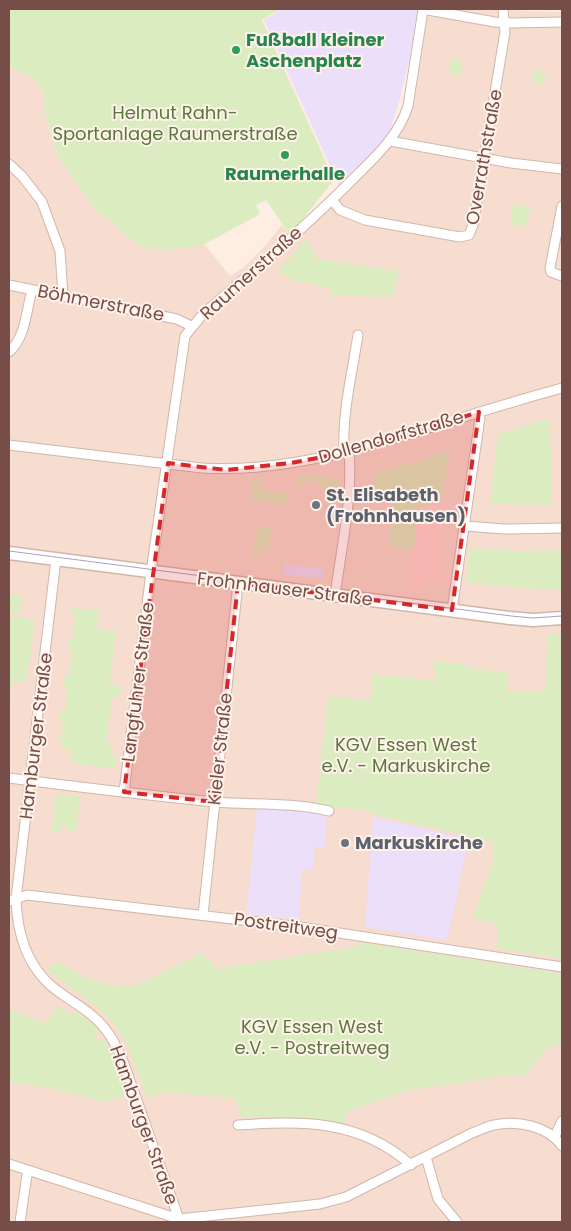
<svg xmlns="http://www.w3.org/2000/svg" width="571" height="1231" font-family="Poppins,sans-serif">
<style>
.residential{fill:#f6ddd0}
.commercial{fill:#ffd9d5}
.education{fill:#ebdffa}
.green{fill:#dbecc0}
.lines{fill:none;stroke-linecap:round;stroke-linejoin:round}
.street-casing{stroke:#d2b5ab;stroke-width:11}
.secondary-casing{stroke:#d5b3a8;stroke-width:15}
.street{stroke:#fff;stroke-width:9}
.secondary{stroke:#fff;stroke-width:12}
.tram{stroke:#aea0c8;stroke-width:1}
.marked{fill:#d62828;fill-opacity:0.2;stroke:#d62828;stroke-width:4;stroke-dasharray:10 6;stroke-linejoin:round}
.leisure-dot{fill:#2e9e5b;stroke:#fff2ea;stroke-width:2}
.worship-dot{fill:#6b7280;stroke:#fff2ea;stroke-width:2}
.labels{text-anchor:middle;stroke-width:4;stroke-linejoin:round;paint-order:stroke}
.leisure-label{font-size:18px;font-weight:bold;fill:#27864d;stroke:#fff2ea;text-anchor:start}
.park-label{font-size:18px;fill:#59783c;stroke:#fff2ea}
.street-label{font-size:18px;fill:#774e47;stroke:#fff2ea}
.worship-label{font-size:18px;font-weight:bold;fill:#5b616d;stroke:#fff2ea;text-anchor:start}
</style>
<rect width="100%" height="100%" fill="#feede2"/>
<!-- residential -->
<polygon class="residential" points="426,9 508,9 508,10 562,12 562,1222 9,1222 9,67 34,79 42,90 45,112 55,148 62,163 99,214 109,219 141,248 171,249 205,245 230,276 243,268 265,246 282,225 291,238 312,220 406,118"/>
<!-- commercial -->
<polygon class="commercial" points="431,501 461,504 460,511 446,510 439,570 453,572 451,584 423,580 421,593 409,591 418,507 431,508"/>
<!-- education -->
<g class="education">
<polygon points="282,9 422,9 399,102 390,130 370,158 341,190 264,20"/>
<polygon points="285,564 324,569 323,579 283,574"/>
<polygon points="297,807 327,814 325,847 315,846 313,870 302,869 299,919 246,914 257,808"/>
<polygon points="373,817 469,839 447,940 365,927"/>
</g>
<!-- green -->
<g class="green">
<polygon points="9,9 281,9 262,20 334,180 290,235 266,200 256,205 260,214 201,246 171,249 141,248 109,219 99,214 80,188 62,163 55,148 45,112 42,90 34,79 9,67"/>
<polygon points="456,58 462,60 462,74 457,76 451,73 448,65 452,59"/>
<circle cx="539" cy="78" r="7"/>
<polygon points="513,204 530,207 526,227 510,224"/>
<path d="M306,239L318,259L399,271L394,296C373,298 352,295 332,295L330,288L289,279L278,271Z"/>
<polygon points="550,418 552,505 490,504 498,434"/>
<polygon points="450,451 441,502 430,501 430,506 417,505 414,550 389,546 394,503 372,498 375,474"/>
<path d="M309,475L337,479L340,483L338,498H332L333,489L322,488C320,482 315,480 308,480L300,486H296L299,476Z"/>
<polygon points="263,477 261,490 287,494 286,504 251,500 252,480"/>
<polygon points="258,527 272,529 269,549 260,548 258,556 252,555"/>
<polygon points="470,548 523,551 562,550 562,589 538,590 524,587 519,588 466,582"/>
<polygon points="9,595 23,596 20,613 9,612"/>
<polygon points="71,608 99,610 97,629 118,632 115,638 110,685 122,686 119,698 112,698 106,744 112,746 112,754 116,755 116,768 81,765 70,762 72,750 63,748 60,743 63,720 58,719 61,711 65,711 68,689 63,688 65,675 69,675 72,652 67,652 68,639 73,640 76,617 70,612"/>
<polygon points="9,616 35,620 26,682 13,681 12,690 10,690 9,694 12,694 9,707"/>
<polygon points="562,633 562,958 498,949 498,925 488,921 472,920 493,864 493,842 372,814 372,811 316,805 328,696 371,701 371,674 435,681 434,661 465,664 465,667 508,673 508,691 546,691 547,634"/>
<polygon points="56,794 80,797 76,831 68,831 68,827 61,826 60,831 51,834"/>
<path d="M361,942L562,974V1044L548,1047L525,1076L509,1075L405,1091L347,1112L344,1125L313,1120L241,1117L235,1098L165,1092L147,1098C138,1074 128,1039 111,1021C93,1001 67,986 46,970L58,961L85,978L117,987L140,984L202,953L217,969L360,946Z"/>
<polygon points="59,1006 71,1015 75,1010 93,1024 99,1032 95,1036 100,1042 104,1039 115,1057 128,1094 106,1102 45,1087 9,1082 9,1009 45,1023"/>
</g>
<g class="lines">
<!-- street casing -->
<g class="street-casing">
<g id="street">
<polyline points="422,9 495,22 512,23 562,22"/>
<polyline points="390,141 511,163 562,169"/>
<polyline points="9,164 22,176 42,202 60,251 63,296"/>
<polyline points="332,200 340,210 365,220 460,237 469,235 473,225 505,32 503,9"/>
<polyline points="562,206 550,268 551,272 562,276"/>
<polyline points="9,285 177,319 191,326"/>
<path d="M9,352C26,337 26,311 32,290"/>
<path d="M9,445L202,468C285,473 364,448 442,424C482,411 522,399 562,388"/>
<path d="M344,453C342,413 352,374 358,335"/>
<polyline points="465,526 504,529 562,528"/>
<path d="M56,559L16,899C17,930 25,960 47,982C62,997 82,1005 96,1019C109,1031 116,1045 123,1061L180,1222"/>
<path d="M335,595C341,551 353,496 349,452"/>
<polyline points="452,610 480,418 479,412"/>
<path d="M9,778C77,787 146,795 214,802C253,805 291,802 329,811"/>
<path d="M124,792L151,572L185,336L203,314C252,272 302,230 348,184C371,161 398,138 408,106L423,10"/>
<polyline points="9,901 27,895 300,927 562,967"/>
<polyline points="203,915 238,583"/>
<path d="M238,1125C303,1121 359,1119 411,1165"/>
<polyline points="555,1136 562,1121"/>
<polyline points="426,1157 438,1199 457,1222"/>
<path d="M9,1164L179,1219L320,1204L346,1197L472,1133C479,1131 487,1126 494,1125C518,1120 548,1126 562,1146"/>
<polyline points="20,1222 27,1175 30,1171"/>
</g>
</g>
<!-- secondary casing -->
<g class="secondary-casing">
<polyline id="secondary" points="9,553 510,618 533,620 562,618"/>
</g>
<!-- street -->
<use href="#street" class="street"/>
<!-- secondary -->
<use href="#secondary" class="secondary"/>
<!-- tram -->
<polyline class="tram" points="9,551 511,616 533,618 562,616"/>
</g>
<!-- marked area -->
<path class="marked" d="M479,412L452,610L238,583L215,802L124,792L168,463L226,470L291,463L359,450Z"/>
<!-- markers -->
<g class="leisure-dot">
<circle cx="236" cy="50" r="5"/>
<circle cx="285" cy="155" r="5"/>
</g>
<g class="worship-dot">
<circle cx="316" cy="505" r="5"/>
<circle cx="345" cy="843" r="5"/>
</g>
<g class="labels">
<!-- leisure labels -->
<g class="leisure-label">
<text x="246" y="46">Fußball kleiner<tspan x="246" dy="21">Aschenplatz</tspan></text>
<text x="285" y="180" text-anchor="middle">Raumerhalle</text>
</g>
<!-- park labels -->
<g class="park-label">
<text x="175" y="119">Helmut Rahn-<tspan x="175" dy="21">Sportanlage Raumerstraße</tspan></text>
<text x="406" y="751">KGV Essen West<tspan x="406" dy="21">e.V. - Markuskirche</tspan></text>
<text x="312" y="1033">KGV Essen West<tspan x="312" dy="21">e.V. - Postreitweg</tspan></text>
</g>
<!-- street labels -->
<g class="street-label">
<text transform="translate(484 157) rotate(-80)" y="6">Overrathstraße</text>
<text transform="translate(251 273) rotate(-42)" y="6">Raumerstraße</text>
<text transform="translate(101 303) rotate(11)" y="6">Böhmerstraße</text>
<text transform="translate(391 437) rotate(-16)" y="6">Dollendorfstraße</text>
<text transform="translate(285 589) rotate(7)" y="6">Frohnhauser Straße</text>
<text transform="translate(138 682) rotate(-83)" y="6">Langfuhrer Straße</text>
<text transform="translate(36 736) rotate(-83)" y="6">Hamburger Straße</text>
<text transform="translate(220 749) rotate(-84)" y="6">Kieler Straße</text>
<text transform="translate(286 926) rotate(8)" y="6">Postreitweg</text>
<text transform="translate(144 1125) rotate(70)" y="6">Hamburger Straße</text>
</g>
<!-- worship labels -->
<g class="worship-label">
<text x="326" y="501">St. Elisabeth<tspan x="326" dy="21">(Frohnhausen)</tspan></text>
<text x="355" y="849">Markuskirche</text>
</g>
</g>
<!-- border -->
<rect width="571" height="1231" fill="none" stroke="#774e47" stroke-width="20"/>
</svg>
